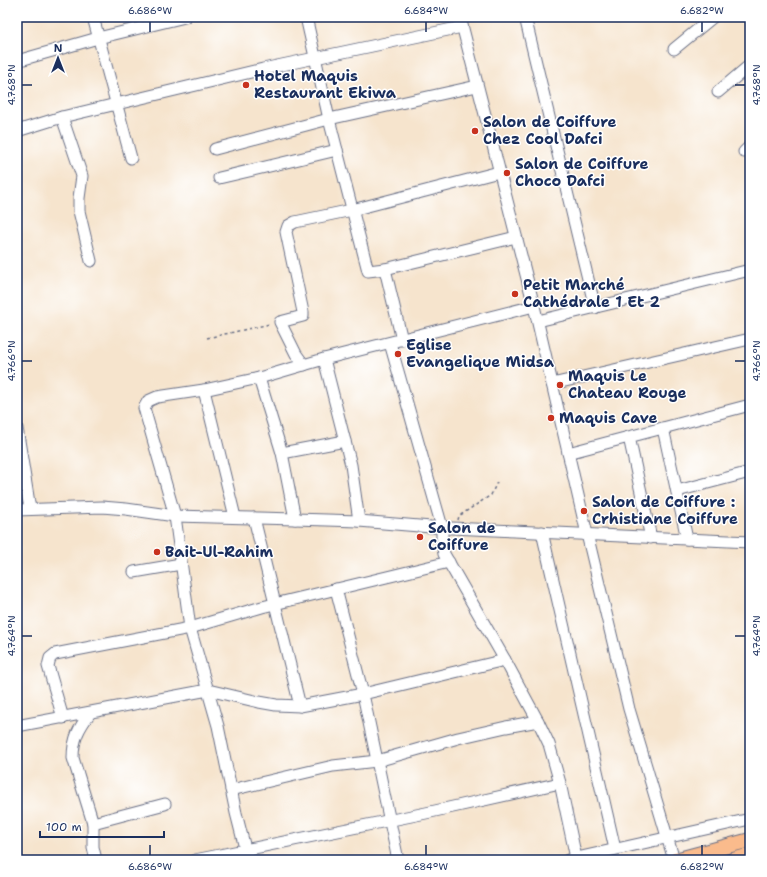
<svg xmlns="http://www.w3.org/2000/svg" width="767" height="877" font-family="'Shantell Sans',sans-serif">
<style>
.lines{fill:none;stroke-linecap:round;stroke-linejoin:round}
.minor-casing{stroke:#686e85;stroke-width:13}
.major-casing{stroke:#686e85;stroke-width:16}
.path{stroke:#686e85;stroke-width:1.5;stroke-dasharray:3 3;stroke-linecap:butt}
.minor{stroke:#fff;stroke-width:11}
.major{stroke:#fabb8c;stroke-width:14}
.ticks{fill:none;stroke:#1b2f5e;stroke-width:1.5}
.poi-dot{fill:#c8321e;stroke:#fff;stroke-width:1.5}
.labels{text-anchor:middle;stroke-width:3;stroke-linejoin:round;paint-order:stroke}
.poi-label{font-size:15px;font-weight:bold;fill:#1b2f5e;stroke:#fff;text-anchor:start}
.neatline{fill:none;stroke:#1b2f5e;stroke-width:1.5}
.ticks-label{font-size:10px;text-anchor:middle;fill:#1b2f5e}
</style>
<rect width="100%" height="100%" fill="#fff"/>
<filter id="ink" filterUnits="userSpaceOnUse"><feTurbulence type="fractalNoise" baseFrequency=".025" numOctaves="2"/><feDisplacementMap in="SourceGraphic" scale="8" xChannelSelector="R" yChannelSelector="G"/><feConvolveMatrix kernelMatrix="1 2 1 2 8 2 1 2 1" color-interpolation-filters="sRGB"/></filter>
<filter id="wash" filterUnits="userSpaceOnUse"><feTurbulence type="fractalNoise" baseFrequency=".012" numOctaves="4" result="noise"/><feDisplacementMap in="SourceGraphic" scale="16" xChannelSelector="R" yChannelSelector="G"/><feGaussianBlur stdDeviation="0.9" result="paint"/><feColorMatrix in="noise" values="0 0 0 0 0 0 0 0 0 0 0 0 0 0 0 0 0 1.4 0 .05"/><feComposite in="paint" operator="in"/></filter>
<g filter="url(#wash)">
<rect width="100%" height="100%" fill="#f6e4cd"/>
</g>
<g filter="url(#ink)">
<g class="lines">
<!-- minor casing -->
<g class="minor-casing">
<g id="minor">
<polyline points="93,17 131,158"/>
<polyline points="306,17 329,119 368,271 385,269 516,237"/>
<polyline points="460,17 534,306 587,534 629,709 674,860"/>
<polyline points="525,17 595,308"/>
<polyline points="674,49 713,17"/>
<polyline points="17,61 98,38 185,17"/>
<polyline points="718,92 750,65"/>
<polyline points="62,117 82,176 79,198 79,211 91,261"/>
<polyline points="17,131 62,117 263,69 462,27"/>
<polyline points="215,149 329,119 477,86"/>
<polyline points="744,152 750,146"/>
<polyline points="219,178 337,150"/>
<polyline points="385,269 402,340"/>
<polyline points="538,321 750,270"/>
<polyline points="390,343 442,527 442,542 444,554 505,660 538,721 549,744 560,783 576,858"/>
<polyline points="324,359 351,465 359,521"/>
<polyline points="304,365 296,354 280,322 303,316 303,312 286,232 288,226 295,222 352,210 499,172"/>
<polyline points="259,378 282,453 295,519"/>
<polyline points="552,384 750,339"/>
<polyline points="204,390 235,517"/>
<polyline points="17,428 30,509"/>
<polyline points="663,428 687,539"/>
<polyline points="629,437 651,538"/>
<polyline points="282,453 345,441"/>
<polyline points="568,453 750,405"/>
<polyline points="677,491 750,472"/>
<polyline points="17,510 102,507 126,509 175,516 295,519 359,521 431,527 750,542"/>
<polyline points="254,518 300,706"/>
<polyline points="542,532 615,849"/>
<polyline points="134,572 181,564"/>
<path d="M90,713C79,728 73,738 73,758L93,823L165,804"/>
<polyline points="63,718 48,666 50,658 55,654 190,628 262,607 449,562"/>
<polyline points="22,725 208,690 259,702 276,705 300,706 363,694 336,589"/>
<polyline points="231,790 333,766 377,761 458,738 506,727 538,721"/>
<polyline points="93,823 93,847 96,860"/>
<polyline points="195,860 426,813 560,783"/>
<polyline points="248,860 236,813 218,726 190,628 175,516 144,408 148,401 157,397 204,390 259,378 324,359 534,306"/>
<polyline points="398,860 363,694 505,660"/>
<polyline points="568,860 750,819"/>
</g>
</g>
<!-- major casing -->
<g class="major-casing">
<g id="major">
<polyline points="675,860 750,840"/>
<polyline points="733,860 750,855"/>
</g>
</g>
<!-- path -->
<g class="path">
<polyline points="207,338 270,324"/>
<polyline points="458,520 459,516 491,495 497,482"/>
</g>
<!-- minor -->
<use href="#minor" class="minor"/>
<!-- major -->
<use href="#major" class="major"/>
</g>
</g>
<!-- ticks -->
<path class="ticks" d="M150,22V32M426,22V32M702,22V32M22,85H32M735,85H745M22,361H32M735,361H745M22,636H32M735,636H745M150,845V855M426,845V855M702,845V855"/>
<!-- markers -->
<g class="poi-dot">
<circle cx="246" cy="85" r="4"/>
<circle cx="475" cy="131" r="4"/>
<circle cx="507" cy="173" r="4"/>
<circle cx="515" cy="294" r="4"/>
<circle cx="398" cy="354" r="4"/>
<circle cx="560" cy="385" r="4"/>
<circle cx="551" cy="418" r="4"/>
<circle cx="584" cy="511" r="4"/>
<circle cx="420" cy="537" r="4"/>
<circle cx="157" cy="552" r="4"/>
</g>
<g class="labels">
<!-- poi labels -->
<g class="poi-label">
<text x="254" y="81">Hotel Maquis<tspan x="254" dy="17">Restaurant Ekiwa</tspan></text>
<text x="483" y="127">Salon de Coiffure<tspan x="483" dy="17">Chez Cool Dafci</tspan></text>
<text x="515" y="169">Salon de Coiffure<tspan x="515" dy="17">Choco Dafci</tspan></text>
<text x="523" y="290">Petit Marché<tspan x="523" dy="17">Cathédrale 1 Et 2</tspan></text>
<text x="406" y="350">Eglise<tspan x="406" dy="17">Evangelique Midsa</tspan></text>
<text x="568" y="381">Maquis Le<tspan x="568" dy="17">Chateau Rouge</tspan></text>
<text x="559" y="423">Maquis Cave</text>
<text x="592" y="507">Salon de Coiffure :<tspan x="592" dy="17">Crhistiane Coiffure</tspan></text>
<text x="428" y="533">Salon de<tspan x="428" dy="17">Coiffure</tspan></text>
<text x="165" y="557">Bait-Ul-Rahim</text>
</g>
</g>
<!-- margin -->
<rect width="767" height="877" fill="none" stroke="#fff" stroke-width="44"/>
<!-- north arrow -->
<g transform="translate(58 58)" stroke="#ffffff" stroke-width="3" paint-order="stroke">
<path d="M0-3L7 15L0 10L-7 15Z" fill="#1b2f5e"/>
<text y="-6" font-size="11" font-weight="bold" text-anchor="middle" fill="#1b2f5e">N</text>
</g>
<!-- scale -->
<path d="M40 831v6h124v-6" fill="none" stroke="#1b2f5e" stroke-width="2"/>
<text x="46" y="831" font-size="12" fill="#1b2f5e" stroke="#ffffff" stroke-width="3" paint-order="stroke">100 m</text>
<rect x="22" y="22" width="723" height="833" class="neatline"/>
<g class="ticks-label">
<text x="150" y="14">6.686°W</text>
<text x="426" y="14">6.684°W</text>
<text x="702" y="14">6.682°W</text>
<text transform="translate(11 85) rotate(-90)" y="4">4.768°N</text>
<text transform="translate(756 85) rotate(-90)" y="4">4.768°N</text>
<text transform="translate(11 361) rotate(-90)" y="4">4.766°N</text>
<text transform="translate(756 361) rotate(-90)" y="4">4.766°N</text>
<text transform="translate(11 636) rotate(-90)" y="4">4.764°N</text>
<text transform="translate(756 636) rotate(-90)" y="4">4.764°N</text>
<text x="150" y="870">6.686°W</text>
<text x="426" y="870">6.684°W</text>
<text x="702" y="870">6.682°W</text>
</g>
</svg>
